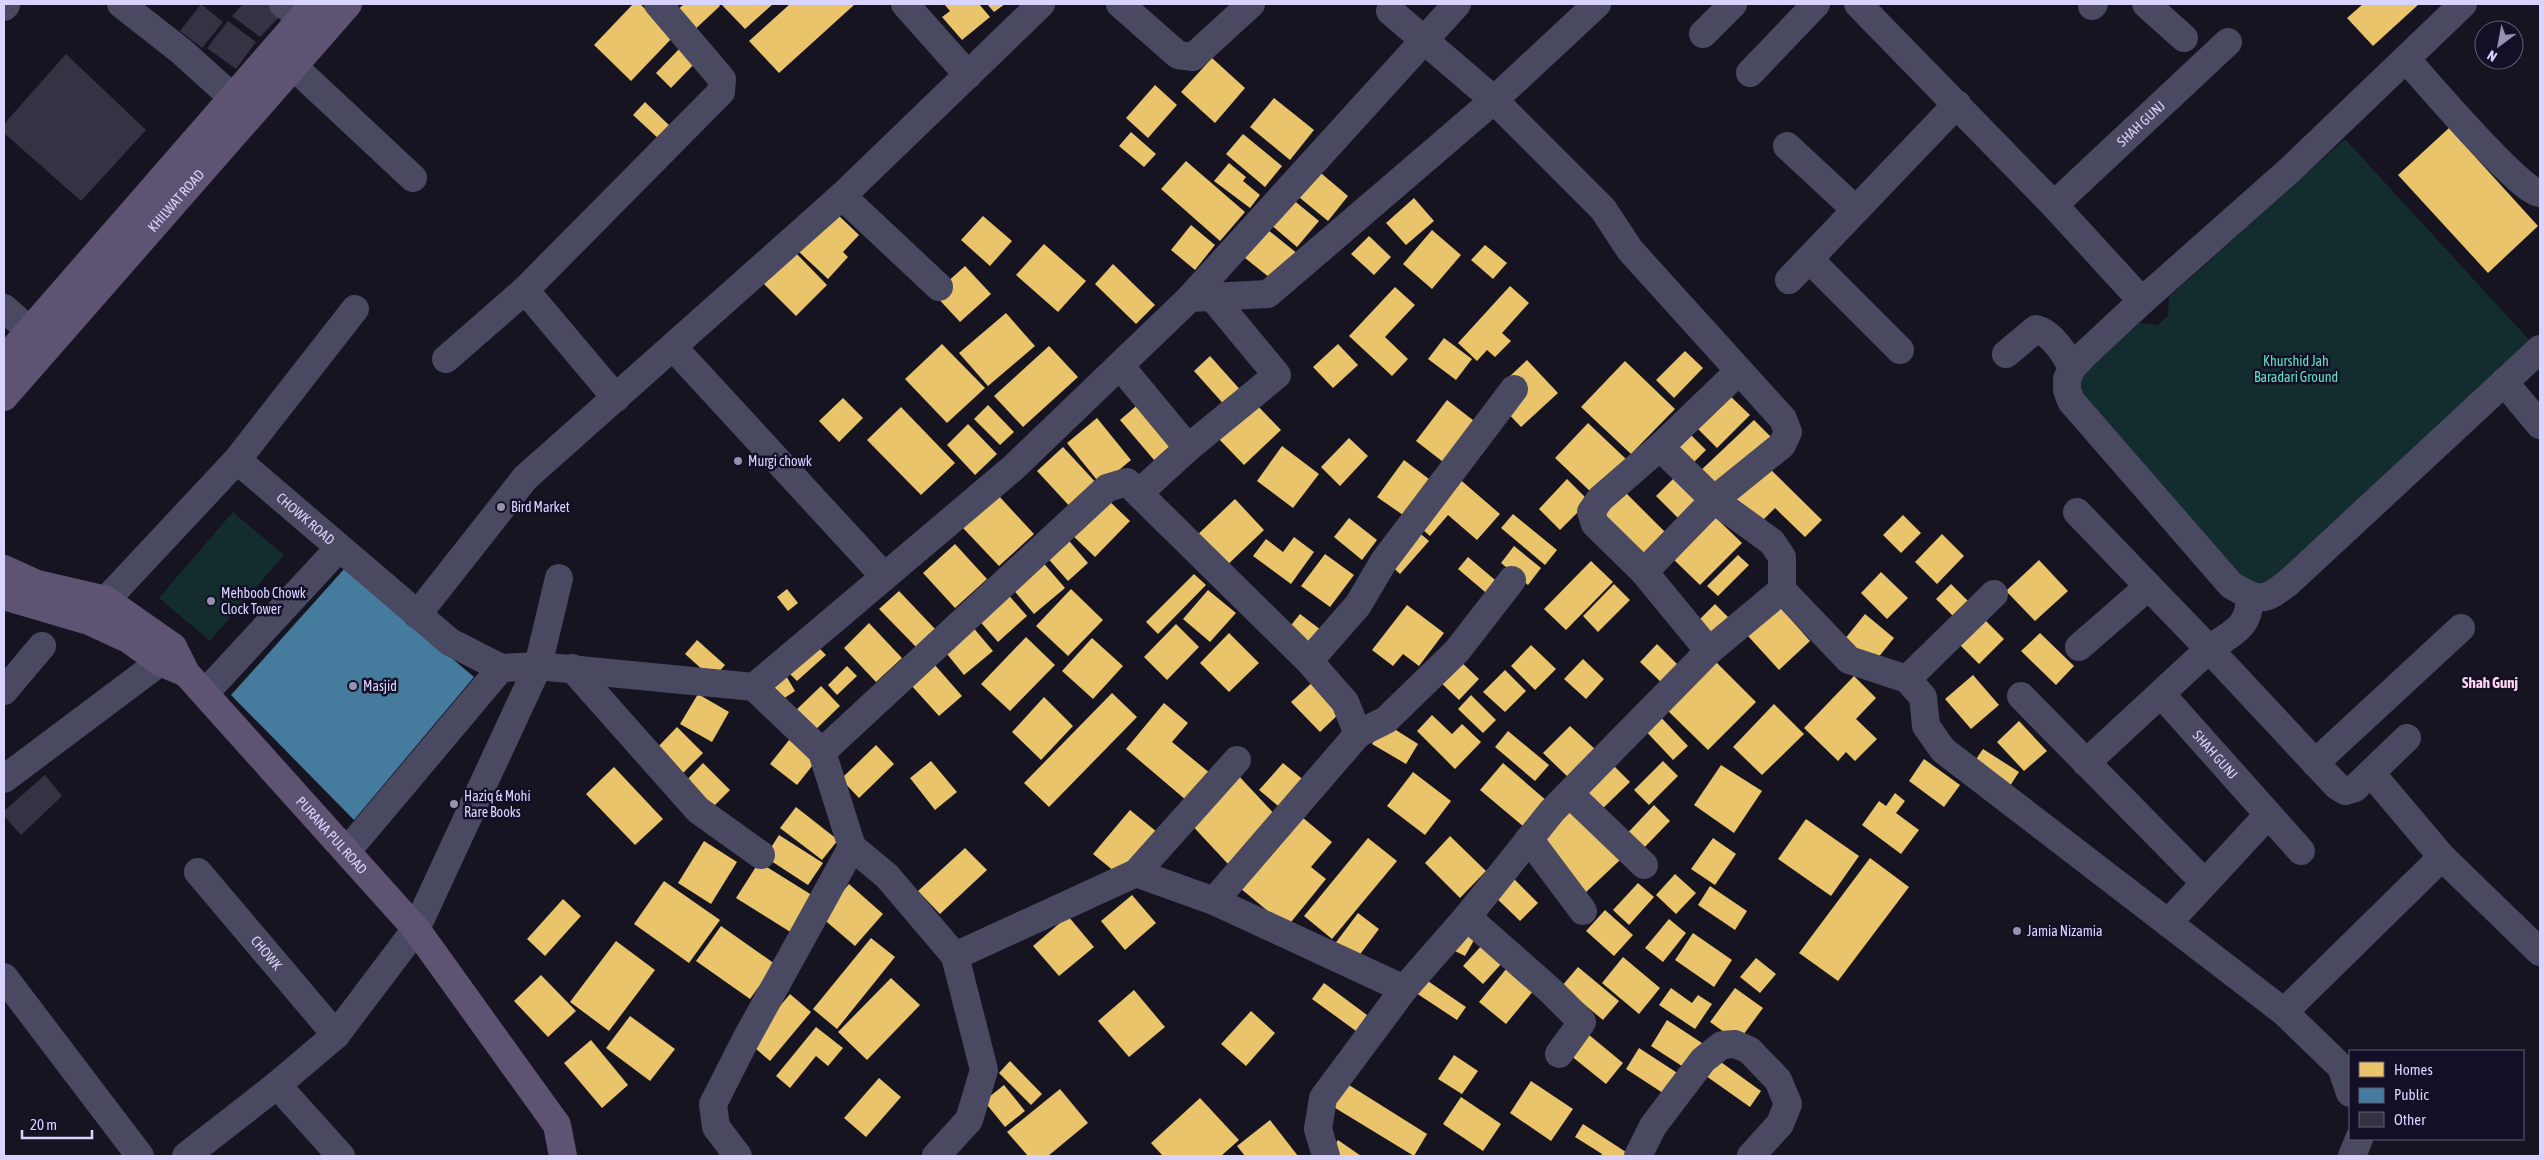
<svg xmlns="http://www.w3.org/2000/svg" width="2544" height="1160" font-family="'Asap Condensed',sans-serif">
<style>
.green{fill:#132c2d}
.homes{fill:#e9c46a}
.public{fill:#457b9d}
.building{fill:#343243}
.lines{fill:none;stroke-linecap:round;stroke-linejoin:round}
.minor{stroke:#4a4962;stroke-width:28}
.major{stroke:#5e5373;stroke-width:28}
.poi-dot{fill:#9591b1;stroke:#130f26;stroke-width:2}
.labels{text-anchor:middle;stroke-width:5;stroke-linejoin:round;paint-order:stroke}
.street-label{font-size:14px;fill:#d9d4ff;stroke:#130f26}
.park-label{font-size:14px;fill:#5fe0c0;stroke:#130f26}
.poi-label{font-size:14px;fill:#d9d4ff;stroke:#130f26;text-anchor:start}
.neighbourhood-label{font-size:15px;font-weight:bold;fill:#ffd6f0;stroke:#130f26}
</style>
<rect width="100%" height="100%" fill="#161421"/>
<!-- green -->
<g class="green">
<polygon points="2345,139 2531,342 2266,585 2245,589 2078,391 2082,375 2140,323 2157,325 2168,316 2169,297"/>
<polygon points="233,512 284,555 210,641 159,598"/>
</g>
<!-- homes -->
<g class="homes">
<polygon points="633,4 640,4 674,36 631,81 594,45"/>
<polygon points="684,4 718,4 720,6 691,33 673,14"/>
<polygon points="721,4 773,4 745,29"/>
<polygon points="790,4 854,5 779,73 749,41"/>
<polygon points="944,4 979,4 990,17 962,40 942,17 950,11"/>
<polygon points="987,4 1005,4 994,12"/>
<polygon points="2363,4 2419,4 2373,46 2347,18"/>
<polygon points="683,45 699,59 671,88 656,73"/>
<polygon points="1212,58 1245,88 1215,123 1181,92"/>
<polygon points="1155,85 1177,105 1148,138 1126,118"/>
<polygon points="1274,98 1314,130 1290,160 1250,127"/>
<polygon points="645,102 672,128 660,140 633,115"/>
<polygon points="2449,128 2538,226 2488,273 2398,175"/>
<polygon points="1131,132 1156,154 1144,167 1119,146"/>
<polygon points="1243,134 1282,166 1265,187 1226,154"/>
<polygon points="1186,161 1245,212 1220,241 1161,189"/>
<polygon points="1229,163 1246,177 1243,181 1260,195 1250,208 1214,181"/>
<polygon points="1315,168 1348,196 1328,221 1294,193"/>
<polygon points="1291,198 1319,221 1297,247 1270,224"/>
<polygon points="1414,198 1434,221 1406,245 1386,223"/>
<polygon points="835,212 859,235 843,252 848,257 828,279 798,251"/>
<polygon points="983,216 1012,241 990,266 961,240"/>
<polygon points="1191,225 1215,245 1195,270 1171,250"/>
<polygon points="1263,226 1298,254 1275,282 1240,254"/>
<polygon points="1432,230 1461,255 1432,289 1403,264"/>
<polygon points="1369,236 1391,257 1374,275 1351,254"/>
<polygon points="1044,244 1086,281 1058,312 1016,275"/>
<polygon points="1485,245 1507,263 1493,279 1471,260"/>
<polygon points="792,249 827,285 796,316 760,280"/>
<polygon points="1113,264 1155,305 1136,324 1095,284"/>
<polygon points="965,266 991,294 960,322 934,294"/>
<polygon points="1510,286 1529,303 1502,333 1511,341 1495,357 1487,350 1477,361 1458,343"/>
<polygon points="1395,287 1415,305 1385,337 1408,359 1392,376 1349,336"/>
<polygon points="1006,313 1035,346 988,386 959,353"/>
<polygon points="1444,338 1472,359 1456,380 1428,359"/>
<polygon points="942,344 985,388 947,423 905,379"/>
<polygon points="1338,344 1358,365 1333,388 1313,367"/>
<polygon points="1049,346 1078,377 1023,427 994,396"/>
<polygon points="1685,351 1703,368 1674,398 1656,380"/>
<polygon points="1210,356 1244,394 1228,409 1194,371"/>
<polygon points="1527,360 1558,393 1521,427 1503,408 1508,378"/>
<polygon points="1625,361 1675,409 1631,454 1581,407"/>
<polygon points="1728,394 1750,415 1717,448 1695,426"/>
<polygon points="843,398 863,418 839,442 819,421"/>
<polygon points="1447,400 1478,424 1447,465 1416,441"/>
<polygon points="1142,401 1176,441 1154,460 1120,420"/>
<polygon points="1253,401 1281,430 1244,465 1216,436"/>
<polygon points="988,405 1014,432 1000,445 974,419"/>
<polygon points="901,407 955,463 921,495 867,440"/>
<polygon points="1097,418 1131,460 1101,485 1067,443"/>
<polygon points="1754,420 1771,437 1716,491 1698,473"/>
<polygon points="1588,423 1626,459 1593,494 1555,458"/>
<polygon points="968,424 997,454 975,475 947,445"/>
<polygon points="1684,428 1706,450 1687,469 1665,447"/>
<polygon points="1349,438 1368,456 1340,486 1321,467"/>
<polygon points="1282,446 1319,474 1293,508 1257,481"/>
<polygon points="1063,447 1100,487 1074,511 1037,471"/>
<polygon points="1404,460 1429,479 1403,515 1377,497"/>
<polygon points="1765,464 1822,520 1805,537 1775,508 1757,526 1730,499"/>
<polygon points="1456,476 1500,514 1477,540 1448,515 1430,536 1415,523"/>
<polygon points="1676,476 1702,501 1682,522 1656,496"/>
<polygon points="1567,479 1589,501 1560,530 1539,509"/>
<polygon points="1622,489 1670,537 1643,564 1595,515"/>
<polygon points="998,495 1034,534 999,566 963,528"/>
<polygon points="1103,495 1130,521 1095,557 1068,531"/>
<polygon points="1235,499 1264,530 1222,570 1193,539"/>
<polygon points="1513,514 1557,550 1545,565 1501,528"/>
<polygon points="1712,514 1742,543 1700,585 1670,556"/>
<polygon points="1903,515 1921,533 1901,553 1883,535"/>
<polygon points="1349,518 1377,540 1362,560 1334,537"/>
<polygon points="1415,529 1429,541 1400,574 1387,562"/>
<polygon points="1942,534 1964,556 1937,584 1915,562"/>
<polygon points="1065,536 1088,563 1068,581 1044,554"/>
<polygon points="1294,537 1314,552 1291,584 1253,556 1266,539 1283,552"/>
<polygon points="955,544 987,579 955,608 923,573"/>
<polygon points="1514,546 1541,568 1528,585 1501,563"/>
<polygon points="1325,554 1354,575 1330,607 1301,586"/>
<polygon points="1738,555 1749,565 1718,596 1707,586"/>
<polygon points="1468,557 1501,585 1491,597 1458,569"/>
<polygon points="1041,560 1065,588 1034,614 1010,586"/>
<polygon points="2039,560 2068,591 2035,621 2006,591"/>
<polygon points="1591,561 1613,582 1566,630 1544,609"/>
<polygon points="1881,572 1908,598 1887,619 1861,593"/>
<polygon points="1194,574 1206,585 1158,634 1146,622"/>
<polygon points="1614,584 1630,600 1598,632 1583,616"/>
<polygon points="1951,584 1970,603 1955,618 1936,599"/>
<polygon points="787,589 798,603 788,611 777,597"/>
<polygon points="1071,589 1103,620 1068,656 1036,626"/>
<polygon points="1208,590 1236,613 1210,642 1183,619"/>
<polygon points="899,591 936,630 917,648 879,609"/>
<polygon points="1005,591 1027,616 998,642 976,617"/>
<polygon points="1715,604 1733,622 1716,639 1698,621"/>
<polygon points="1407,605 1444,633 1419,666 1403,654 1393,666 1372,650"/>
<polygon points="1780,607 1810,641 1779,670 1748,636"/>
<polygon points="1978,613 2004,639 1979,664 1953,638"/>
<polygon points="1300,614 1325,633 1309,653 1284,634"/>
<polygon points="1865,614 1894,638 1873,664 1844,640"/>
<polygon points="869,623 902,658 876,682 844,648"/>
<polygon points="1176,624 1199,647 1167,680 1144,657"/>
<polygon points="971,625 993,651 964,675 943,649"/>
<polygon points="1229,633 1259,663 1229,692 1200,663"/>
<polygon points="2040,633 2074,666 2056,685 2021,651"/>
<polygon points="1026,637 1055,665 1010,711 981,684"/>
<polygon points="1092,638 1123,666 1093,699 1062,671"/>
<polygon points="697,640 725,665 713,679 685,654"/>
<polygon points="1657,644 1682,669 1665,686 1640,662"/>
<polygon points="1531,645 1556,669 1535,690 1511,666"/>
<polygon points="818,647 826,655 797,681 789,673"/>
<polygon points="1456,657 1479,679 1459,700 1436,678"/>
<polygon points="1583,659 1604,679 1586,699 1564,679"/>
<polygon points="1713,659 1756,702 1708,750 1665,708"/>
<polygon points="934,664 962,696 939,716 911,685"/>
<polygon points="847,666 857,676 837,695 828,685"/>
<polygon points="1505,670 1526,691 1505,712 1483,692"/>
<polygon points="785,674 795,691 780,701 770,684"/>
<polygon points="1973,675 1999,705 1971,729 1945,699"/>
<polygon points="1854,676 1876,698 1856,719 1877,739 1855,761 1846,752 1838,761 1804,728"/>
<polygon points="1316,679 1344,709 1320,732 1291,702"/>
<polygon points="821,686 840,706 811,734 792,714"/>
<polygon points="1112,693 1137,717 1049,807 1024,783"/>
<polygon points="698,694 729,712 712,742 680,724"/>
<polygon points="1471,695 1496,720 1483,733 1458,709"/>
<polygon points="1044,697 1073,726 1041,760 1012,732"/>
<polygon points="1164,703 1188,723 1172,742 1216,778 1193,806 1126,749"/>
<polygon points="1774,704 1804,734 1762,775 1733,747"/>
<polygon points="1655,711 1688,746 1673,760 1640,725"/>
<polygon points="1432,715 1452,734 1462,724 1481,742 1455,769 1417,731"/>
<polygon points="2019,721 2047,751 2024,771 1997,742"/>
<polygon points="1385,723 1418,744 1406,764 1372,744"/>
<polygon points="1570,726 1597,751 1570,779 1543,753"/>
<polygon points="677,727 703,753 680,776 654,751"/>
<polygon points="1508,731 1549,765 1535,781 1495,747"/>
<polygon points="789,740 816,761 797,785 770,764"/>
<polygon points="876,745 894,764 859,798 841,779"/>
<polygon points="1983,749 2019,772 2006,792 1970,768"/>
<polygon points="1924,759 1960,785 1944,807 1909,781"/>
<polygon points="931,761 957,792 935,810 910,778"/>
<polygon points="1609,761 1630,782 1597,814 1577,793"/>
<polygon points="1663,761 1678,776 1649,805 1634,790"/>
<polygon points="703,763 730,790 709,811 682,785"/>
<polygon points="1283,763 1306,782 1283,810 1259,790"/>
<polygon points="1503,763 1547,801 1524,827 1480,790"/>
<polygon points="1721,765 1762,791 1734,833 1694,805"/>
<polygon points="614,767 663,819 635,845 586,794"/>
<polygon points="1413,772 1451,801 1425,835 1387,806"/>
<polygon points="1237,774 1278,818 1228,864 1187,820"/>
<polygon points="1895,793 1905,801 1896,813 1919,830 1901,854 1862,825 1879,801 1886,806"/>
<polygon points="1654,805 1670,821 1638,854 1622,839"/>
<polygon points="796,807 838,840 822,860 780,828"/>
<polygon points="1572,809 1620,860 1584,894 1535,844"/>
<polygon points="1130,810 1157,832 1120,876 1093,854"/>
<polygon points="1302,817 1332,842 1311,867 1326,879 1287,927 1240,888"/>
<polygon points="1806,819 1859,856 1831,896 1778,859"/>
<polygon points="779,835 823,863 808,885 765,857"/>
<polygon points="1450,836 1486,871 1460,898 1425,863"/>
<polygon points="1368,838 1397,861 1332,939 1304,916"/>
<polygon points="1713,838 1736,854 1715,885 1691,869"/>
<polygon points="704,841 737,862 711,904 678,883"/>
<polygon points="965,848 987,870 940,914 918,891"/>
<polygon points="1870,858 1909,887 1838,981 1799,953"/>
<polygon points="759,862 815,897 792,933 736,898"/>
<polygon points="1508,873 1538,903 1520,921 1490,892"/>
<polygon points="1675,874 1696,893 1676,914 1656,895"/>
<polygon points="664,881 720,920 689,963 634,924"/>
<polygon points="1638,883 1654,897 1629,925 1613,910"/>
<polygon points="849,884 883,914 855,946 821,917"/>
<polygon points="1710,886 1747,911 1735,930 1698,905"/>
<polygon points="1132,895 1156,923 1125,950 1101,921"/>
<polygon points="563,899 581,916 545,956 527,939"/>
<polygon points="1605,910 1633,935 1614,956 1586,931"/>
<polygon points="1358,913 1379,929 1355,961 1334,945"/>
<polygon points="1068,916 1094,947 1059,976 1033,946"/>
<polygon points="1669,919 1686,933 1663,962 1645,948"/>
<polygon points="721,926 775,964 750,999 696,961"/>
<polygon points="1463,927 1477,935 1465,956 1451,949"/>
<polygon points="1693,933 1732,960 1714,987 1675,960"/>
<polygon points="871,938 895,957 837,1029 813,1009"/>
<polygon points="616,941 655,970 609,1031 570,1002"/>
<polygon points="1483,944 1503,962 1483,984 1463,966"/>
<polygon points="1623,957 1660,988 1639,1014 1602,983"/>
<polygon points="1756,958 1776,974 1760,993 1740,977"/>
<polygon points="1578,967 1619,1001 1603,1020 1562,986"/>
<polygon points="1507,968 1534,990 1506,1024 1479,1002"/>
<polygon points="541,975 576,1011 548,1037 514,1001"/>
<polygon points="1419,975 1466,1007 1457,1020 1410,989"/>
<polygon points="891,978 920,1005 867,1060 838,1032"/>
<polygon points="1324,983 1367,1015 1356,1031 1312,999"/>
<polygon points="1671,988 1692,1003 1698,995 1712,1004 1695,1029 1659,1005"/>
<polygon points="1735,988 1763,1008 1738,1042 1710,1022"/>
<polygon points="1134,990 1165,1027 1129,1057 1098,1021"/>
<polygon points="790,994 811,1012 770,1061 749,1043"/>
<polygon points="1251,1011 1275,1033 1246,1066 1221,1044"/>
<polygon points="630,1016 675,1049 650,1081 606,1048"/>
<polygon points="1667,1020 1705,1045 1688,1070 1651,1046"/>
<polygon points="816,1027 843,1048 828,1066 816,1056 790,1088 776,1076"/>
<polygon points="1588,1034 1623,1063 1606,1084 1570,1055"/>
<polygon points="591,1040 628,1085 602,1108 564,1063"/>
<polygon points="1639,1048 1682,1076 1669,1097 1626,1069"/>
<polygon points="1454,1055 1478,1071 1462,1094 1438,1079"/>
<polygon points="1718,1060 1761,1091 1750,1107 1706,1076"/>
<polygon points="1010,1061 1042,1094 1031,1105 999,1073"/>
<polygon points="879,1078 901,1097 866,1137 844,1118"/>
<polygon points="1341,1080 1427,1134 1414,1156 1327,1103"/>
<polygon points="1531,1081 1573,1109 1551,1141 1510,1113"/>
<polygon points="1004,1085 1025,1111 1005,1127 984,1101"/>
<polygon points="1060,1089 1088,1123 1048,1156 1028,1156 1007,1132"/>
<polygon points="1461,1097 1501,1124 1483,1151 1443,1124"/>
<polygon points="1200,1098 1239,1140 1221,1156 1163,1156 1151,1143"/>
<polygon points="1270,1120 1298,1156 1245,1156 1237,1146"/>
<polygon points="1583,1124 1632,1156 1601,1156 1602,1154 1575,1137"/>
<polygon points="1338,1140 1361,1156 1333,1156 1329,1153"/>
</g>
<!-- public -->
<polygon class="public" points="345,568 474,677 354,820 231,695"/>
<!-- building -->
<g class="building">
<polygon points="201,4 223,22 202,48 180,31"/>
<polygon points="243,4 271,4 283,13 260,37 232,16"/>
<polygon points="228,21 256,42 236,69 207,48"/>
<polygon points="66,54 146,130 81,201 4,133 4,124"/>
<polygon points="45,775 62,796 21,835 4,816 4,811"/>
</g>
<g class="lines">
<!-- minor -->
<g class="minor">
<polyline points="121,4 181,51 232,97"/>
<polyline points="283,4 301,18"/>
<polyline points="905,4 968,75"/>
<polyline points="1120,4 1178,55 1193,57 1251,4"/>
<polyline points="1858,4 2054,205 2142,301"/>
<polyline points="2146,4 2184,38"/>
<path d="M2463,4L2292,168L2142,301L2084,355L2072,368L2067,379V390L2071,401L2231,585C2259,602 2264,602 2289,582L2540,349"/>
<polyline points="2092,6 2094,4"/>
<polyline points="4,7 6,5"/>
<polyline points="1390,11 1494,100 1603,209 1630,250 1783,419 1788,432 1782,445 1714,500 1644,572"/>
<polyline points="1703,34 1733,4"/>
<polyline points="277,51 413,178"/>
<path d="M2406,59C2423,78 2522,194 2540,193"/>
<polyline points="1750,73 1816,4"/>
<polyline points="1787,146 1856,210"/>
<polyline points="842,196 939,287"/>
<path id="s1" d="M2054,205L2228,42"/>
<polyline points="1809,259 1900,350"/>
<polyline points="1789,280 1957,104"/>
<polyline points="525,290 616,398"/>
<polyline points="1190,298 1457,4"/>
<polyline points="4,308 30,331"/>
<polyline points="673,347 884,576"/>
<path d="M2006,354L2036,329C2052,333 2065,354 2072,368"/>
<polyline points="446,359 525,290 721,92 722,79 658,4"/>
<polyline points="1121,367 1188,448"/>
<polyline points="2504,382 2540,425"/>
<polyline points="1660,447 1714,500 1772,542 1782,557 1782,590"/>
<polyline points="237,460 355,309"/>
<polyline points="1139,493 1188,448 1277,375 1214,299"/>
<polyline points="2077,512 2209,649 2086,763"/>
<path d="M2250,597C2249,629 2233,632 2209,649L2337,786L2345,791L2355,788L2407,738"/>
<path id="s2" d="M106,600L237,460L450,642L501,668L538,666L559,578"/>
<polyline points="417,615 525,478 842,196 1041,4"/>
<polyline points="2079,647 2148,587"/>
<polyline points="1709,651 1644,572 1595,524 1591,512 1600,499 1660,447 1738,372"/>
<polyline points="572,668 698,810 761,855"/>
<polyline points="1907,679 1994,594"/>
<polyline points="754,687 822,752 852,847 887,876 955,956 1136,873 1214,901 1404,989"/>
<polyline points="4,691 42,646"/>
<polyline points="205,693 339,548"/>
<path id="s3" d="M2162,695L2301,851"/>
<polyline points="2021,696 2204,882"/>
<polyline points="1358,734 1386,720 1457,651 1512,580"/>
<polyline points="822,752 1107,488 1127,482 1309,661 1358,605 1384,561 1514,389"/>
<polyline points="2315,763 2461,628"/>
<polyline points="2371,773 2442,857 2540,952"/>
<polyline points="4,779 160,662 173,647"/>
<polyline points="1570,794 1644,865"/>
<polyline points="1529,839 1583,911"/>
<polyline points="348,850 501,668"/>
<path id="s4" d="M198,872L336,1035"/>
<polyline points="1136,873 1237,760"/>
<polyline points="1214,901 1358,734 1345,702 1309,661"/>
<polyline points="1467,917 1551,991 1582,1022 1559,1054"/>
<polyline points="2168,923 2268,815"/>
<polyline points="4,977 140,1156"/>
<polyline points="2284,1012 2442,857"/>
<polyline points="277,1085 341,1156"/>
<polyline points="186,1156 277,1085 336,1035 416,929 538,666 754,687 1013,468 1190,298 1268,294 1494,100 1597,4"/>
<polyline points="738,1156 716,1127 713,1104 745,1041 852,847"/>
<polyline points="936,1156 969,1120 984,1070 955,956"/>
<polyline points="1326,1156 1318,1129 1323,1098 1404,989 1467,917 1552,811 1709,651 1782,590 1849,660 1907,679 1923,697 1926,726 1943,750 2284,1012 2341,1067 2350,1093"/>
<polyline points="1638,1156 1653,1126 1703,1060 1722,1045 1735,1044 1749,1050 1778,1080 1788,1104 1780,1124 1751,1156"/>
<polyline points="2352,1156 2359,1139"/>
</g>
<!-- major -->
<g class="major">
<polyline points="4,360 314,4"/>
<path id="s5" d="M4,397L348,4"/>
<path id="s6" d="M4,569L37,584L106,600L173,647L186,673L416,929L557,1125L563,1156"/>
<polyline points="4,596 89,621 128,639 160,662 186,673"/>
</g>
</g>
<!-- markers -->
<g class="poi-dot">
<circle cx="738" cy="461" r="5"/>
<circle cx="501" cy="507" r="5"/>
<circle cx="211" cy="601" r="5"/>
<circle cx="353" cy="686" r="5"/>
<circle cx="454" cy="804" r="5"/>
<circle cx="2017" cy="931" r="5"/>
</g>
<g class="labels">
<!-- street labels -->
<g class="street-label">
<text dy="5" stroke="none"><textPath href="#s1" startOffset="119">SHAH GUNJ</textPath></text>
<text dy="5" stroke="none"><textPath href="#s5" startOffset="261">KHILWAT ROAD</textPath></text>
<text dy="5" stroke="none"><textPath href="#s2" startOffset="282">CHOWK ROAD</textPath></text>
<text dy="5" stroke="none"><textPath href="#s3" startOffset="80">SHAH GUNJ</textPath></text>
<text dy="5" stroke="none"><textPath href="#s6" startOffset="436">PURANA PUL ROAD</textPath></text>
<text dy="5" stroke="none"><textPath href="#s4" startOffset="106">CHOWK</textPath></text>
</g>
<!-- park labels -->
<g class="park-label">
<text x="2296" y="366">Khurshid Jah<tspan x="2296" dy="16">Baradari Ground</tspan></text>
</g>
<!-- poi labels -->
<g class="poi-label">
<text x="748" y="466">Murgi chowk</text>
<text x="511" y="512">Bird Market</text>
<text x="221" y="598">Mehboob Chowk<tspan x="221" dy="16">Clock Tower</tspan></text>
<text x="363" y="691">Masjid</text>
<text x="464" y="801">Haziq &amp; Mohi<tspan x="464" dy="16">Rare Books</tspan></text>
<text x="2027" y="936">Jamia Nizamia</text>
</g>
<!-- neighbourhood labels -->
<g class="neighbourhood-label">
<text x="2490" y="688">Shah Gunj</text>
</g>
</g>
<!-- border -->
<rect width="2544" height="1160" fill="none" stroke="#d9d4ff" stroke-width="10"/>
<!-- legend -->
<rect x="2349" y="1050" width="175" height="90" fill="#130f26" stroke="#625e7d"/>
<rect x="2359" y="1062" width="25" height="15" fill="#e9c46a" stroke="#625e7d"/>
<text x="2394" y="1075" font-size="15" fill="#d9d4ff">Homes</text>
<rect x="2359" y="1088" width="25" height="15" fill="#457b9d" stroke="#625e7d"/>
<text x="2394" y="1100" font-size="15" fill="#d9d4ff">Public</text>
<rect x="2359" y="1112" width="25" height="15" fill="#343243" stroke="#625e7d"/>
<text x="2394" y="1125" font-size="15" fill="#d9d4ff">Other</text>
<!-- north arrow -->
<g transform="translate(2499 45) rotate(212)"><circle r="24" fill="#130f26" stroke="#625e7d"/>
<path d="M0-4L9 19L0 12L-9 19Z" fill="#9591b1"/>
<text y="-8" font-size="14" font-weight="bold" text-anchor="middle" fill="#d9d4ff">N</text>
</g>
<!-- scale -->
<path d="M22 1130v8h70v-8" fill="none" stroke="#d9d4ff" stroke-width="2.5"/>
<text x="30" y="1130" font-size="15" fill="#d9d4ff" stroke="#130f26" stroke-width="4" paint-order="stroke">20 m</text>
</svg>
